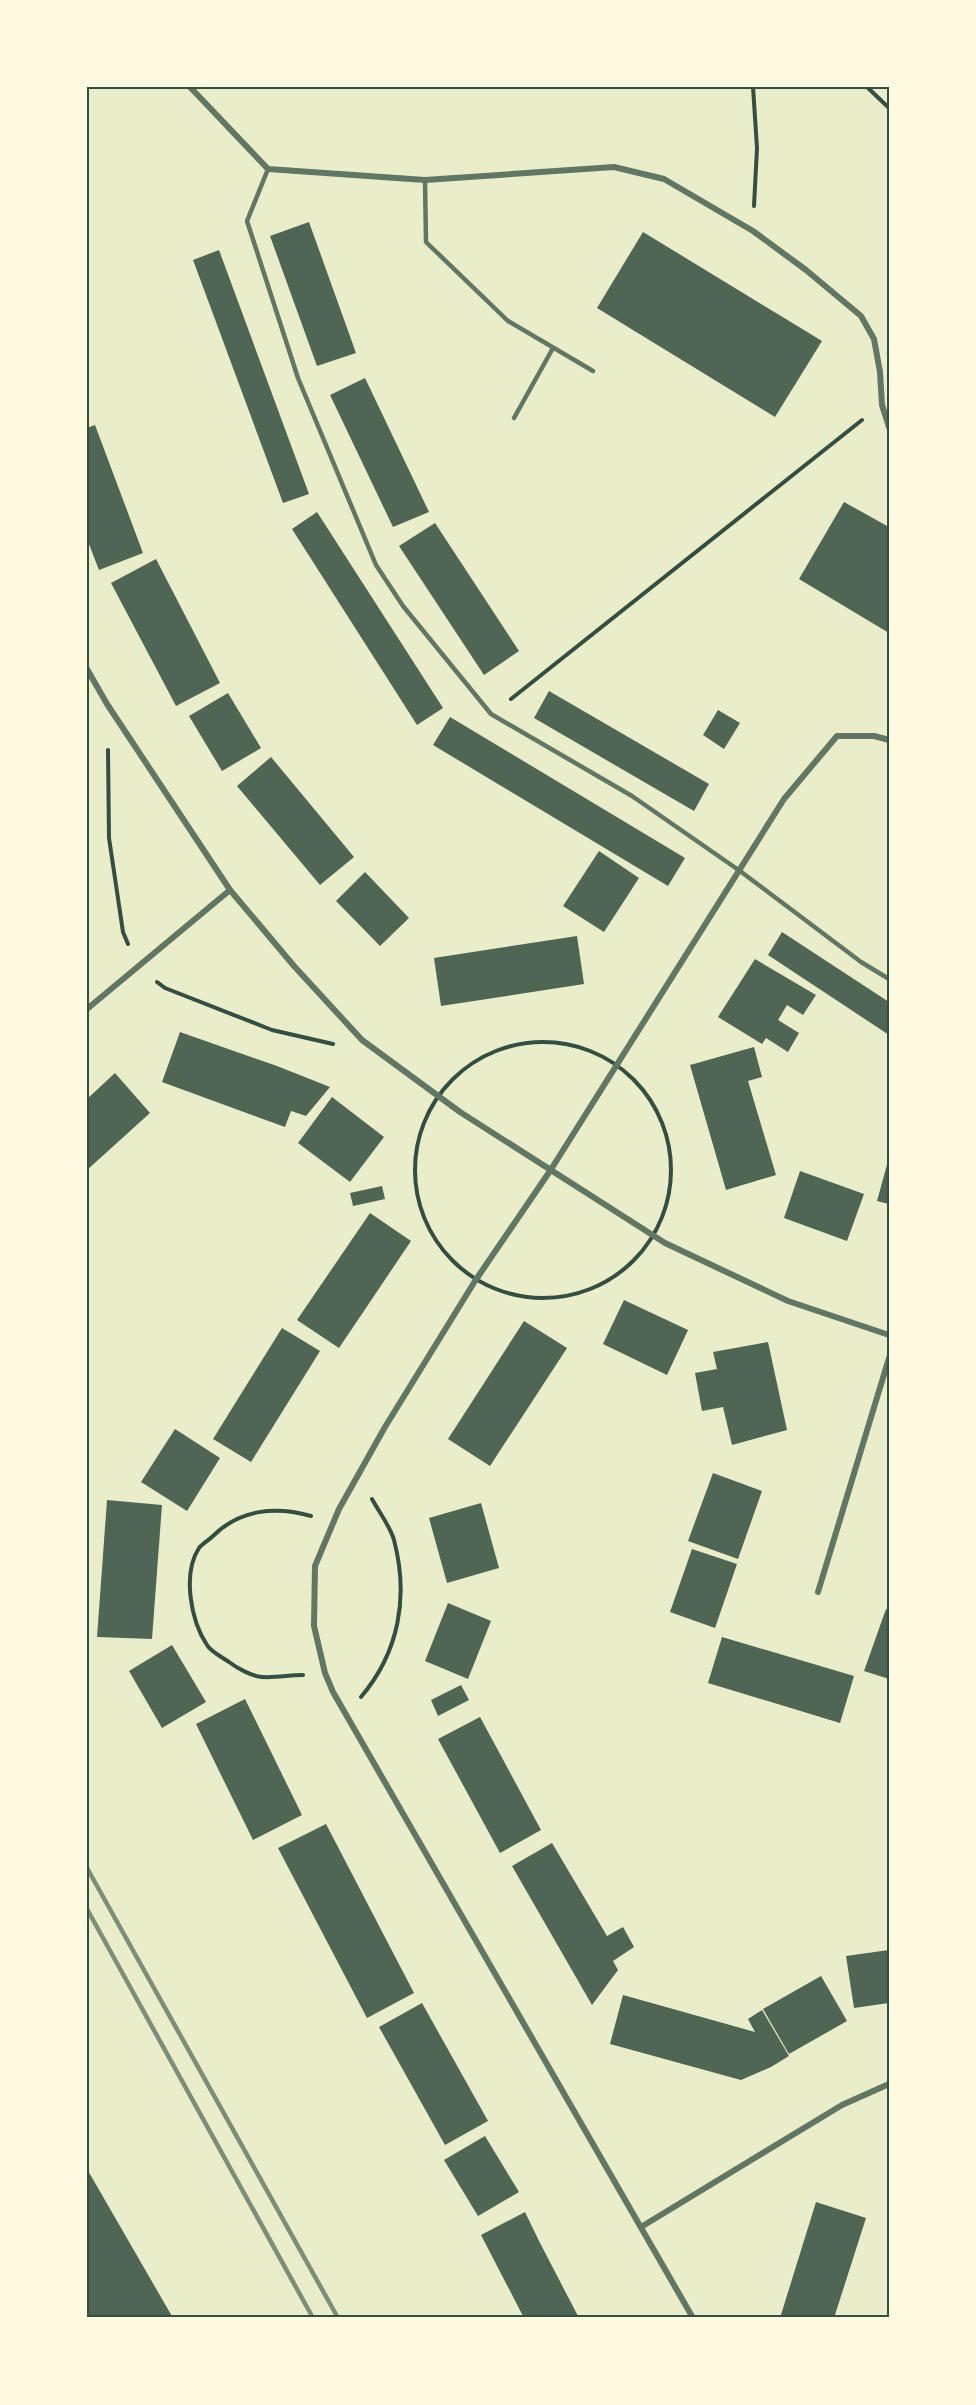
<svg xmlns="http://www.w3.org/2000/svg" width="976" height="2405" font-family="'Asap Condensed',sans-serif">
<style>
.building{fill:#4f6655}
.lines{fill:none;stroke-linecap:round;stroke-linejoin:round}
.path{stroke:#344e41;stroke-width:4}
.service{stroke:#617663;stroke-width:4.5}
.minor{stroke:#617663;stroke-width:6}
.rail{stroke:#7c8e77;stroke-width:4.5}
.neatline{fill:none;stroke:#344e41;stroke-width:2}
</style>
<rect width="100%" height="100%" fill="#e9edc9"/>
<!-- building -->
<g class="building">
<polygon points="309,222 356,353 317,366 270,236"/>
<polygon points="643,232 822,341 775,417 597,308"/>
<polygon points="219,250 309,494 283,503 193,260"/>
<polygon points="365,378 429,512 393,527 330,395"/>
<polygon points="95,425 143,553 99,570 87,539 87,428"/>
<polygon points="844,502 889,527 889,633 799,579"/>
<polygon points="317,512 443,708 417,725 292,529"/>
<polygon points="435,523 519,651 484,675 399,546"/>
<polygon points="156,559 220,683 176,706 111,583"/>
<polygon points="549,691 709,784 694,811 534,718"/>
<polygon points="228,693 261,748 222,771 189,716"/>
<polygon points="718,710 740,723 724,749 703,735"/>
<polygon points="450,717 685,858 668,886 433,745"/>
<polygon points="271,757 354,857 320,885 237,786"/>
<polygon points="599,851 639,878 604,932 563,906"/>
<polygon points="365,872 409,918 380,946 336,901"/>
<polygon points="782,932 889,1002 889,1035 768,955"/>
<polygon points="577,936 584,984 441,1006 434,958"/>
<polygon points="755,959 816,995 803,1015 787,1005 778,1020 799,1033 788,1052 766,1038 762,1044 718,1017"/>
<polygon points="180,1032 277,1066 330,1087 306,1116 291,1111 285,1127 162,1082"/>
<polygon points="754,1047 762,1077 748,1081 776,1175 726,1190 690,1065"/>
<polygon points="115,1073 150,1113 87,1170 87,1099"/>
<polygon points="332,1097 384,1137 350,1182 298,1143"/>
<polygon points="888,1161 889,1161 889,1204 877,1201"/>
<polygon points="800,1171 864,1194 847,1241 784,1218"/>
<polygon points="382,1186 385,1199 353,1206 350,1193"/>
<polygon points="370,1213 411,1241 339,1348 297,1320"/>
<polygon points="624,1300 688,1330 667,1375 603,1344"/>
<polygon points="524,1321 567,1348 490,1466 448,1439"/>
<polygon points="282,1328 320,1351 251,1462 213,1439"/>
<polygon points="768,1342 787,1430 732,1445 723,1407 702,1411 695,1373 717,1369 713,1352"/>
<polygon points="175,1429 220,1458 187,1511 141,1482"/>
<polygon points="713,1473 762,1491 738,1559 688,1541"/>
<polygon points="107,1500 162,1505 152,1639 97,1637"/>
<polygon points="481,1503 499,1568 447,1583 429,1518"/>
<polygon points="692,1549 737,1564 715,1628 670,1612"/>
<polygon points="448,1603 491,1621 468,1679 425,1661"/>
<polygon points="886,1609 889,1610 889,1679 864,1671"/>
<polygon points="722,1637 854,1676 840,1723 708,1683"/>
<polygon points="172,1645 206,1702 162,1728 129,1671"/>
<polygon points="461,1685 469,1700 438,1716 431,1700"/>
<polygon points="245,1699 302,1815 253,1840 196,1724"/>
<polygon points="480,1717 541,1830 500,1853 438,1739"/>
<polygon points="326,1824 414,1993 367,2018 278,1848"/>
<polygon points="552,1843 607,1936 623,1927 634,1947 613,1961 618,1970 592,2005 512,1866"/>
<polygon points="889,1950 889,2003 854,2008 846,1956"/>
<polygon points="821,1976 847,2021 789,2054 763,2009"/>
<polygon points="623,1995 755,2032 748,2019 762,2010 789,2056 771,2067 741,2080 610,2044"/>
<polygon points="422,2003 488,2121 445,2145 379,2027"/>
<polygon points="485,2136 519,2192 478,2216 444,2160"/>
<polygon points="87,2169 173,2318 87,2318"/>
<polygon points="816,2202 866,2218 834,2318 780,2318"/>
<polygon points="525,2212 539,2241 579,2318 524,2318 481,2235"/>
</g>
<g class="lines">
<!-- path -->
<g class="path">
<polyline points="753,87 757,148 754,206"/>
<polyline points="867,87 889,108"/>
<polyline points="511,699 862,420"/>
<polyline points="108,750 109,838 123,932 128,944"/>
<polyline points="157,982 165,988 272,1030 333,1044"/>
<circle cx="543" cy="1170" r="128"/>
<path d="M303,1675C290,1675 275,1678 262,1677C251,1676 237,1668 229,1662C222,1657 211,1652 207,1645C191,1621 182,1574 199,1548C202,1544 209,1540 213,1536C240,1509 276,1506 311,1516"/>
<path d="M361,1697C399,1652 409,1597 394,1540C390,1526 379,1512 372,1499"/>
</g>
<!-- service -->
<g class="service">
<polyline points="268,169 247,221 298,378 376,565 403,606 491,714 632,796 740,871 861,962 889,979"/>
<polyline points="425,180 426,242 508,321 593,371"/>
<polyline points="514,418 553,348"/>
</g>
<!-- minor -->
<g class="minor">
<polyline points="190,87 268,169 425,180 614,167 664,179 753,231 806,270 861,316 874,339 880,372 882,405 889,427"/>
<polyline points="87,669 107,704 230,890 294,966 362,1040 460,1112 665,1243 788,1301 889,1335"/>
<polyline points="87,1009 230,890"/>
<polyline points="818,1592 889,1358"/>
<polyline points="641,2227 842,2105 889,2084"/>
<polyline points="693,2318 333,1692 325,1673 314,1626 315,1566 339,1509 385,1427 475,1281 550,1171 784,799 837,736 874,736 889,740"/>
</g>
<!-- rail -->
<g class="rail">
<polyline points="87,1868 338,2318"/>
<polyline points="87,1909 313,2318"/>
</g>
</g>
<!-- border -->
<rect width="976" height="2405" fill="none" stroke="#fefae0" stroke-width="177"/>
<rect x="88" y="88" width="800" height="2228" class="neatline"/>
</svg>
